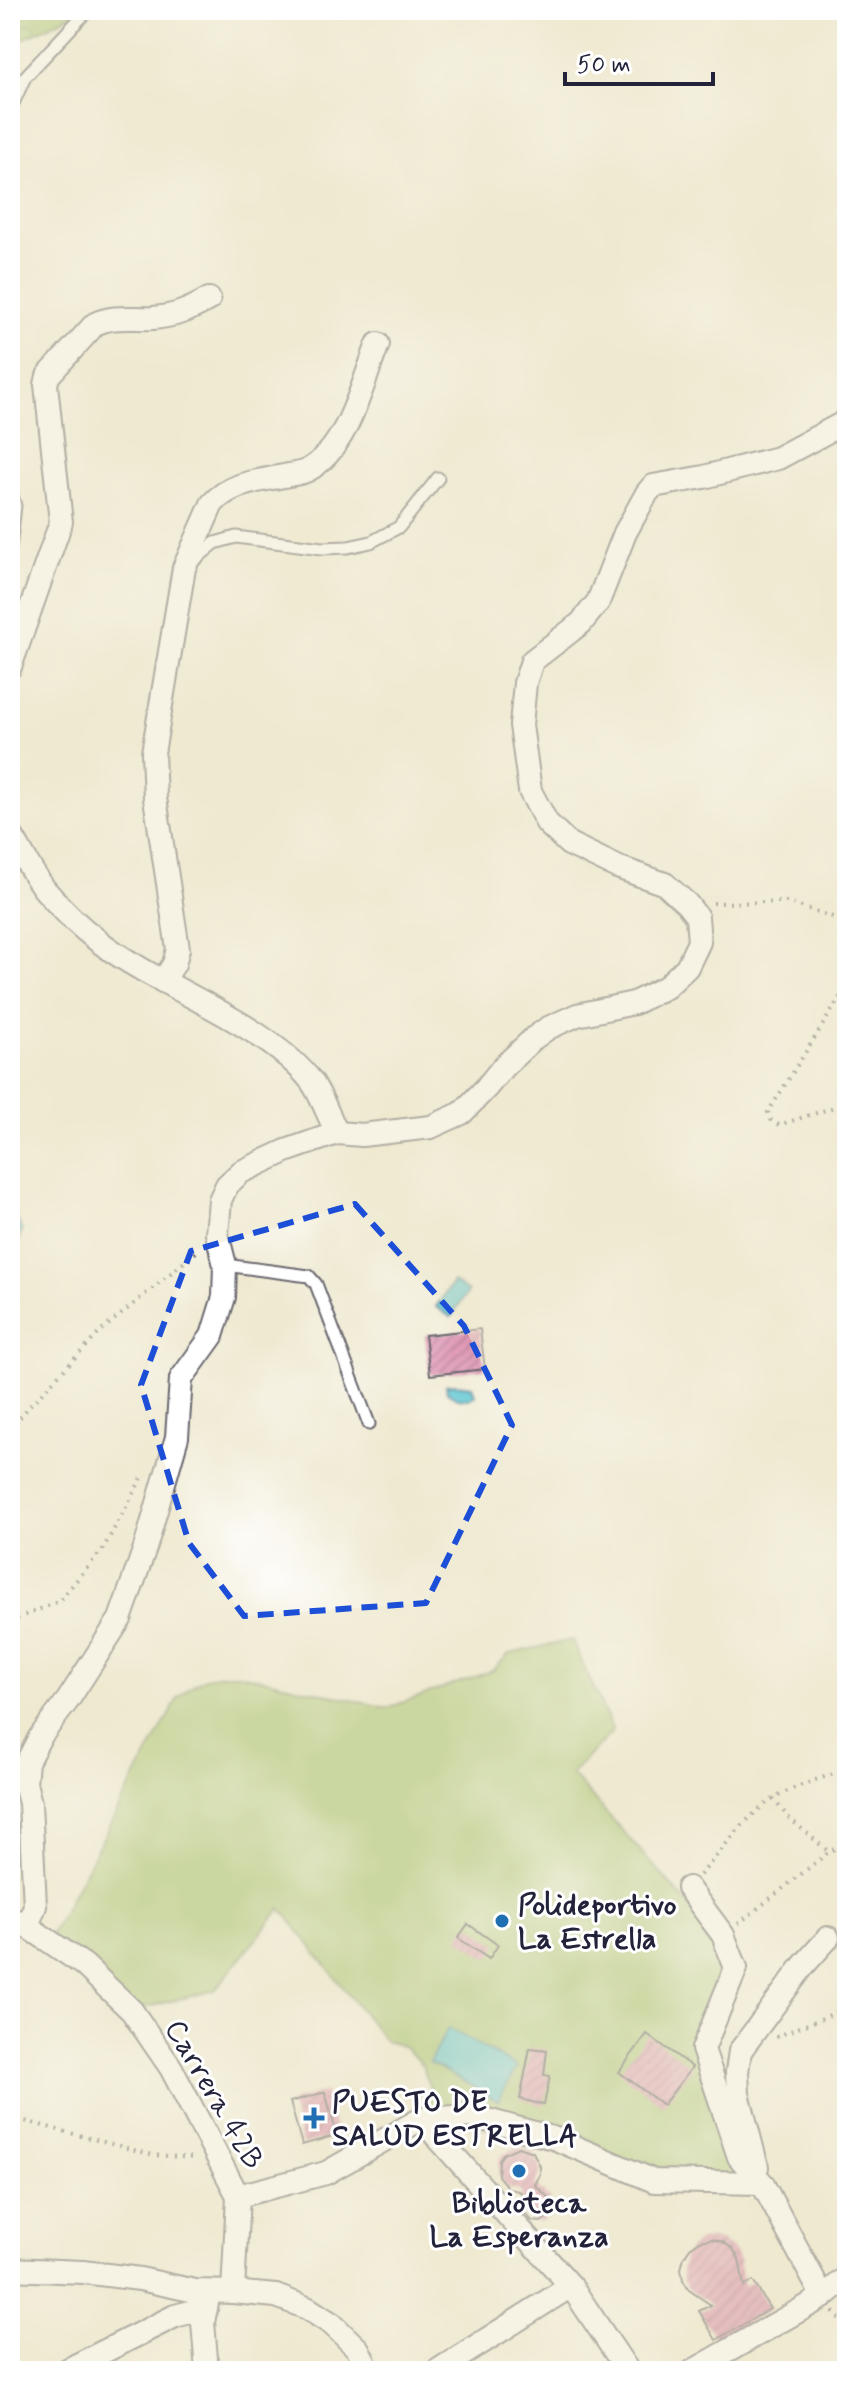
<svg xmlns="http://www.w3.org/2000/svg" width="857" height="2381" font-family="Mynerve,sans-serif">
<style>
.park{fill:url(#park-crowns);stroke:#617252;stroke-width:2}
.pitch{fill:#a0c169;stroke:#617252;stroke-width:2}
.water{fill:#54c1cc;stroke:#3b7284;stroke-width:2}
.building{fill:url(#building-hatch)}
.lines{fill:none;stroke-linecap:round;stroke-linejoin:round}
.service-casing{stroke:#6a686f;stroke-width:15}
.minor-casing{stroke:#6a686f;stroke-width:26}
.path{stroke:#6a686f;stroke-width:4;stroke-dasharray:2 6;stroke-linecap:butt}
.service{stroke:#fff;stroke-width:11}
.minor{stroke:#fff;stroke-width:22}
.marked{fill:none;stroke:#1d4ed8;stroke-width:6;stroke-dasharray:16 10;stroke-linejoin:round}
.poi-dot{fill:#1f6fb2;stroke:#fff;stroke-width:3}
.labels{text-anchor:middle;stroke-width:6;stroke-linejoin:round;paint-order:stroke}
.poi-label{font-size:30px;font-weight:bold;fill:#22223b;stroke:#fff;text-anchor:start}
.street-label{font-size:30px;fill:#22223b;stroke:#fff}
</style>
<defs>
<pattern id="park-crowns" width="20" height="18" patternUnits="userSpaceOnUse" patternTransform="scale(2)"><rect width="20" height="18" fill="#a0c169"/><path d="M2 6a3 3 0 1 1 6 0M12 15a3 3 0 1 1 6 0" fill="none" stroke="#829c58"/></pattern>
<pattern id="building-hatch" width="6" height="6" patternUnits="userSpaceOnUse" patternTransform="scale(2)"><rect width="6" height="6" fill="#da89aa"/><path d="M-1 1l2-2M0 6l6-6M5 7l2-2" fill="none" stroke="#b0708c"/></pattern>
</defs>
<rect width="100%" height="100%" fill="#fff"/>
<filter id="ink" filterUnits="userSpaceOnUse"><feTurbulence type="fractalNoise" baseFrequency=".0125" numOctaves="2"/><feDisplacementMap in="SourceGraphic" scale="16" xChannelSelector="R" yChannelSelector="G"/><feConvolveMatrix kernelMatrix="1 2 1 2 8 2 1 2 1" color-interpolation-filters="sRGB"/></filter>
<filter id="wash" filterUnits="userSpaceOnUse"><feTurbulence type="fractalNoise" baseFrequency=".006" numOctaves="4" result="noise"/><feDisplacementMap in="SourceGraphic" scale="32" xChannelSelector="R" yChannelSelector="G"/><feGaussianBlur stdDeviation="1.8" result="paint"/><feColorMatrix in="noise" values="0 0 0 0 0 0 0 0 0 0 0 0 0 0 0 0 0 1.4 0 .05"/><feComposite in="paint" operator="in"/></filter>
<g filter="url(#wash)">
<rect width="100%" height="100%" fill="#efe9d0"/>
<!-- park -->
<polygon class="park" points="10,10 81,10 19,41 10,50"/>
<!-- pitch -->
<path class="pitch" d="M572,1640L613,1731L571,1774L680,1895L736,1968L703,2049L762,2183L654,2181L556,2139L421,2119L430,2089L422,2065L405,2047L385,2041L281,1908L215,1990L132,2011L48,1940L178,1698C199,1677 212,1672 241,1674L387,1708L492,1671L509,1654Z"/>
<!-- water -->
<g class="water">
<polygon points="10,1215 16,1217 22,1230 16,1246 10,1247"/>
<polygon points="453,1282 468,1292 451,1317 436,1307"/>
<polygon points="455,1384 472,1386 475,1395 469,1399 457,1398 447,1392 446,1385"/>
<polygon points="448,2028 517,2067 498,2101 429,2062"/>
</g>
<g id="blocks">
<!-- building -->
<g class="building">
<polygon points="480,1329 485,1369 430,1375 425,1335"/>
<polygon points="468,1924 498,1945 489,1959 458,1938"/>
<polygon points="647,2034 692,2067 663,2105 619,2072"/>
<polygon points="530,2048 547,2050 544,2075 550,2076 544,2105 520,2099"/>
<polygon points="325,2092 337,2135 302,2145 290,2102"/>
<polygon points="518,2147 533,2152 540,2166 540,2174 535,2185 549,2198 552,2209 550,2215 541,2222 532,2221 522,2210 521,2192 508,2188 498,2176 499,2160 503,2154"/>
<polygon points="712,2239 723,2242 733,2249 739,2259 744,2286 753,2281 770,2309 716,2340 699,2311 711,2305 689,2290 683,2280 681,2269 684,2257 690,2248 700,2241"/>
</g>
</g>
</g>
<g filter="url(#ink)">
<use href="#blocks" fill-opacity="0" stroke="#6a686f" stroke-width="2"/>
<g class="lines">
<!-- service casing -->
<g class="service-casing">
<g id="service">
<polyline points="10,110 25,77 88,10"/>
<polyline points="10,488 15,506 10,549"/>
<polyline points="191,563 215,543 236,537 322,548 348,547 371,542 399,527 438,478"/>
<polyline points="225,1265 309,1276 316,1284 369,1424"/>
</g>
</g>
<!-- minor casing -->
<g class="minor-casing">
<g id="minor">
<path d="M10,667L61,522L46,385L48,376L95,324C112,315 134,319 153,318C176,316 190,310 209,299"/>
<path d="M10,833C22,852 32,874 46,891C81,932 115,956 163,981"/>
<path d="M337,1133C329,1117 322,1097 312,1082C280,1040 209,1006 163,981L174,964L178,949L155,798L153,753L184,568L212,504C230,483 258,481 284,476C292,474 301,474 308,470C348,448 362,384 378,344"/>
<polyline points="688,1888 723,1935 736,1968 703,2049 739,2157 762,2183 823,2297"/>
<polyline points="10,1918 27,1926 84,1965 132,2011 171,2068 238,2196 233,2292"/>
<polyline points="27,1926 35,1906 30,1803 25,1783 27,1762 40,1737 68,1700 120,1619 146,1545 177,1437 181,1379 212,1336 224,1297 225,1265 217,1234 220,1200 227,1185 241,1172 286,1151 337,1133 362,1135 431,1127 462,1113 486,1088 503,1067 534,1038 548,1028 577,1015 634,1003 666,987 687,967 699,942 697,917 687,904 665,884 617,867 569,844 547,823 530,791 521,725 525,683 532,661 581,623 598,602 625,533 647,493 653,486 704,477 778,458 847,421"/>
<polyline points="421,2119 571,2286 628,2371"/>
<polyline points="757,2167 738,2094 737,2072 740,2051 803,1966 828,1938"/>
<polyline points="238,2196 326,2173 421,2119 473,2116 556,2139 654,2181 762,2183"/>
<polyline points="10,2269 83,2272 140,2279 195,2291 233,2292 276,2296 307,2308 332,2324 358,2349 369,2371"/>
<polyline points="65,2371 175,2316 206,2308"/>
<polyline points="207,2371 203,2322 208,2298"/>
<polyline points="437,2371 571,2286"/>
<polyline points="693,2371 823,2297 847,2277"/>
</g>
</g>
<!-- path -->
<g class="path">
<polyline points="713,903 786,902 839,919 847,931"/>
<polyline points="847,982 839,999 768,1112 771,1120 779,1125 847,1103"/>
<polyline points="10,1430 31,1404 102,1330 200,1249"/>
<polyline points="10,1622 59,1601 103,1549 144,1474"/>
<polyline points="773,1799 788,1817 829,1852"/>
<path d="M700,1875C721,1852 744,1818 770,1801C793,1786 821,1778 847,1770"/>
<polyline points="738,1924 829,1852 847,1842"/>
<polyline points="776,2037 847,2008"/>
<polyline points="10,2117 153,2155 195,2158"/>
<polyline points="833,2311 847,2328"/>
</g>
<!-- service -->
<use href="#service" class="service"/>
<!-- minor -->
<use href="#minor" class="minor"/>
</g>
</g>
<!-- marked area -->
<path d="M0 0H857V2381H0ZM355,1204L464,1326L512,1425L426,1603L244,1616L189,1543L141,1385L191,1251Z" fill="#efe9d0" fill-opacity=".55" fill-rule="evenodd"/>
<path class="marked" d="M355,1204L464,1326L512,1425L426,1603L244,1616L189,1543L141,1385L191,1251Z"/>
<!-- markers -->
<g class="poi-dot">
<circle cx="502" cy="1921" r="8"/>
<path d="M310 2106h8v8h8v8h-8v8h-8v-8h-8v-8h8z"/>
<circle cx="519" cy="2171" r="8"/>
</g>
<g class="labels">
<!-- poi labels -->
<g class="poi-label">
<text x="518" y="1914">Polideportivo<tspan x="518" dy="34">La Estrella</tspan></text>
<text x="332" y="2111">PUESTO DE<tspan x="332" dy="34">SALUD ESTRELLA</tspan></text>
<text x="519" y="2212" text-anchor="middle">Biblioteca<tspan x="519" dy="34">La Esperanza</tspan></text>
</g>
<!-- street labels -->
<g class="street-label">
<text transform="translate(215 2094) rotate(60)" y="10">Carrera 42B</text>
</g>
</g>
<!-- margin -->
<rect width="857" height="2381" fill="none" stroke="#fff" stroke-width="40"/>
<!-- scale -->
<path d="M565 72v12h148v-12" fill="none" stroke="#22223b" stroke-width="4"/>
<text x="577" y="72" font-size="24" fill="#22223b" stroke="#ffffff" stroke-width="6" paint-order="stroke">50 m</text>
</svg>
